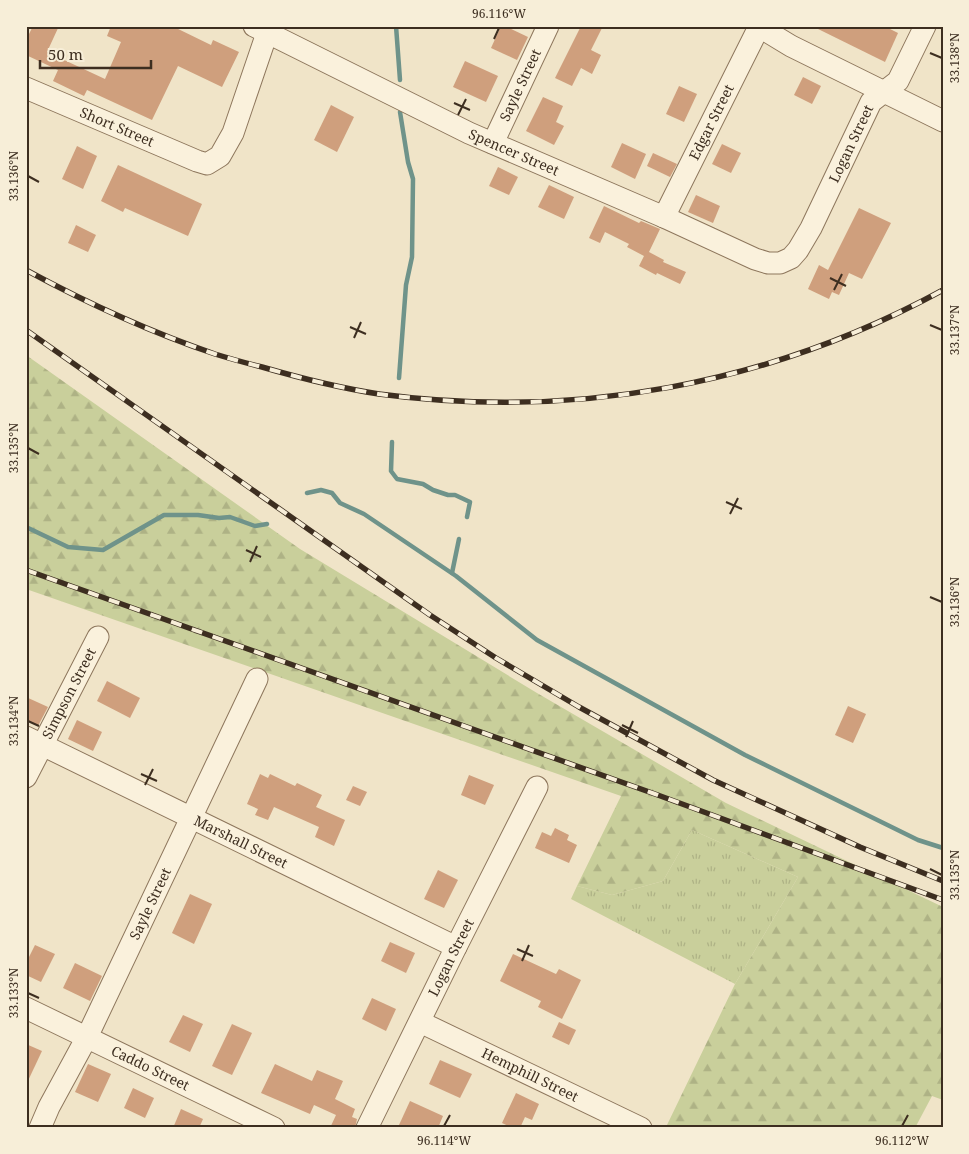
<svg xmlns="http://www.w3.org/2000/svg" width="969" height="1154" font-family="'Noto Serif',serif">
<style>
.grass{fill:url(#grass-tufts)}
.forest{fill:url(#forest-firs)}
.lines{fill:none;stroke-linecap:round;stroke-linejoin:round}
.stream{stroke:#6f938a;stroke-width:4.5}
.building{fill:#cf9f7d}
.minor-casing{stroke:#8d765c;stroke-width:23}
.minor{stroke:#faf1dc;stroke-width:21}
.rail-casing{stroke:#3d2e20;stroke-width:5.5}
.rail{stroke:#f7eed8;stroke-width:4;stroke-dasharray:11;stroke-linecap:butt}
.ticks{fill:none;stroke:#3d2e20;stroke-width:2}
.labels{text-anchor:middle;stroke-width:4;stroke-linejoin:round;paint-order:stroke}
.street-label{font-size:14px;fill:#3d2e20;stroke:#f7eed8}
.neatline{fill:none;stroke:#3d2e20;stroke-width:2}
.ticks-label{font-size:12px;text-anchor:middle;fill:#3d2e20}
</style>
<defs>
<pattern id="grass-tufts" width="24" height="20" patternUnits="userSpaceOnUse" patternTransform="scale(1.25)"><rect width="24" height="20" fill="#c9cf9b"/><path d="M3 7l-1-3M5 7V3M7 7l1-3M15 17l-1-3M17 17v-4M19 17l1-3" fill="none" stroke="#aeb285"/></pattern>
<pattern id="forest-firs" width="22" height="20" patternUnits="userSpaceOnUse" patternTransform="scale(1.25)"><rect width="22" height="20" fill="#c9cf9b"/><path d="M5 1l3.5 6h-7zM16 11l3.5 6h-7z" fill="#aeb285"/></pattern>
</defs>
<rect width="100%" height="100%" fill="#f0e4c8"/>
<!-- grass -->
<polygon class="grass" points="692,830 798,877 735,984 571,899 577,886 612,895 663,881"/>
<!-- forest -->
<polygon class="forest" points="26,355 300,549 537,693 726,803 943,907 943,1100 932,1096 915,1128 674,1128 667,1125 735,984 798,877 692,830 663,881 612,895 577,886 621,796 26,589"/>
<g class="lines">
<!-- stream -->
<g class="stream">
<polyline points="396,26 400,80"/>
<polyline points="399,378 406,285 412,257 413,179 408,162 400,112"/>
<polyline points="392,442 391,471 397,479 423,484 433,490 448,495 455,495 470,502 467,517"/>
<polyline points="307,493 321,490 332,493 340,503 364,514 456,576 537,640 745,755 918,840 943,848"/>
<polyline points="26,527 68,547 103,550 164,515 198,515 219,518 230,517 255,526 267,524"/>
<polyline points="452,573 459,539"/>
</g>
</g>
<!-- building -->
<g class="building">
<polygon points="33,26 59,26 47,52 105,79 121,42 107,36 111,26 172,26 211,45 213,40 239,52 222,87 178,66 152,120 87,90 84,96 53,81 58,70 26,55 26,40"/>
<polygon points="501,26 505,26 528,37 517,60 491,48"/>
<polygon points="581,26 603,26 591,50 601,55 592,74 581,68 572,86 555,78"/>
<polygon points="812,26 884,26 898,33 885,62"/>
<polygon points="465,61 498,76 486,102 453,87"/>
<polygon points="803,77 821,86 812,104 794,95"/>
<polygon points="679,86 697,94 684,122 666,114"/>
<polygon points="543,97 563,106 556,122 564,126 554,145 526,131"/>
<polygon points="331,105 354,117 337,152 314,140"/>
<polygon points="622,143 646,154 635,179 611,167"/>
<polygon points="722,144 741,153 731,173 712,164"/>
<polygon points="77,146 97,156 83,189 62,179"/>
<polygon points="653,153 677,164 670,177 647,166"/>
<polygon points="118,165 202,204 188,236 125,208 123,212 101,201"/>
<polygon points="498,167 518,177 509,195 489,186"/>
<polygon points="549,185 574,197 564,219 538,207"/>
<polygon points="696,195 720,206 713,223 688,212"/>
<polygon points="604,206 639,223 641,221 660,229 649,252 664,260 663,262 686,272 680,284 657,273 656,275 639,266 644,256 627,247 629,244 605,232 600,243 589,238"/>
<polygon points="859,208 891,223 862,279 849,273 839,295 832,292 829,299 808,289 819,265 828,270"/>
<polygon points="76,225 96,235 88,252 68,243"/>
<polygon points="107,681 140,698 130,718 97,701"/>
<polygon points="26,697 48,707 38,726 26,720"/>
<polygon points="848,706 866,714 853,743 835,735"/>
<polygon points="77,720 102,732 93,751 68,739"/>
<polygon points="260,774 268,778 270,774 295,786 297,783 322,795 316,807 345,820 334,846 315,837 319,827 274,807 268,820 255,815 258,809 247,804"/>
<polygon points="469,775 494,785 485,805 461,795"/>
<polygon points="353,786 367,792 360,806 346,800"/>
<polygon points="555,828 569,835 567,840 577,845 569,863 535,848 542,832 551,836"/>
<polygon points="438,870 458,880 444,908 424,899"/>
<polygon points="190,894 212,904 194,944 172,933"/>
<polygon points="390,942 415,953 406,973 381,961"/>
<polygon points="35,945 55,954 41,982 26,975 26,963"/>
<polygon points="513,954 556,974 559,969 581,980 562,1019 538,1007 541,1001 500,981"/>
<polygon points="75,963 102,976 90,1001 63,988"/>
<polygon points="372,998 396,1009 386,1031 362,1019"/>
<polygon points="183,1015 203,1024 190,1052 169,1042"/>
<polygon points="559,1022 576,1030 569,1045 552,1037"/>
<polygon points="232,1024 252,1033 232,1075 212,1066"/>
<polygon points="26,1044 42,1051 26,1085"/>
<polygon points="440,1060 472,1074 460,1098 429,1084"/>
<polygon points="88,1064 111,1074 98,1102 75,1092"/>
<polygon points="275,1064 312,1081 317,1070 343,1081 335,1099 355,1109 352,1117 357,1119 355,1128 330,1128 336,1115 314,1105 310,1114 261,1093"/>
<polygon points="133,1088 154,1098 145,1118 124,1108"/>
<polygon points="516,1093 539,1104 532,1120 525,1117 520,1128 513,1128 502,1123"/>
<polygon points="410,1101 443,1116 438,1128 406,1128 399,1125"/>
<polygon points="181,1109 203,1119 199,1128 173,1128"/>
</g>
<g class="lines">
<!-- minor casing -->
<g class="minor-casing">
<g id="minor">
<path id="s1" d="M254,26L469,133L664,217L755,259L768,263H780L791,258L798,250L811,228L871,102L898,81L925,26"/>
<polyline points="758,26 791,46 943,121"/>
<path id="s2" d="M26,88L197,161L207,164L220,156L233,133L267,33"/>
<path id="s3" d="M493,143L548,26"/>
<path id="s4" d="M664,217L759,27"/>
<path id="s5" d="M26,737L456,947"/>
<path id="s6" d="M26,777L98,637"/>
<path id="s7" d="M26,1008L274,1128"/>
<path id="s8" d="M420,1022L641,1128"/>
<path id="s9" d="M40,1128L49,1107L87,1037L257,679"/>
<path id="s10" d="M367,1128L456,947L537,787"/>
</g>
</g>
<!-- minor -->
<use href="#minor" class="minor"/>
<!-- rail casing -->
<g class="rail-casing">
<g id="rail">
<path d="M26,270C87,303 150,332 215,354C231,359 246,363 262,367C300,378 340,388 379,394C575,420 769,385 943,290"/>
<polyline points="26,330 430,615 496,658 579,707 713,780 860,847 943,881"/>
<polyline points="26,570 655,794 943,900"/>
</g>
</g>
<!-- rail -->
<use href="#rail" class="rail"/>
</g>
<!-- ticks -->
<path class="ticks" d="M494,39L499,28M930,53L942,58M454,103L470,110M458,115L466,99M28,176L39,182M830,278L846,286M834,290L842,274M930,325L942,330M350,327L366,334M354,338L361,322M28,448L39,454M726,502L742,509M730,514L738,498M246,550L261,557M250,562L257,546M930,597L942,602M28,721L39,726M622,725L638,733M626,737L633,721M141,774L157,781M145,785L153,769M930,869L942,875M517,949L533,956M522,961L529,945M28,993L39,998M444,1126L450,1115M902,1126L908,1115"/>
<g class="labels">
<!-- street labels -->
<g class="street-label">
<text dy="5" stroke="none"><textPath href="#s3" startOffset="64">Sayle Street</textPath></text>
<text dy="5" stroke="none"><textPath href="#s4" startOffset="106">Edgar Street</textPath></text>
<text dy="5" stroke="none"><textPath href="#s2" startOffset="99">Short Street</textPath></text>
<text dy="5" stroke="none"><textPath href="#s1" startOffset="720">Logan Street</textPath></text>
<text dy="5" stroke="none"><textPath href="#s1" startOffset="289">Spencer Street</textPath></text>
<text dy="5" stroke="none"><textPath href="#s6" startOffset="94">Simpson Street</textPath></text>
<text dy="5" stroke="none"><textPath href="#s5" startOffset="239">Marshall Street</textPath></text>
<text dy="5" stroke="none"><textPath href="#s9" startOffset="250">Sayle Street</textPath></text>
<text dy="5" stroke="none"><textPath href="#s10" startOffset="190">Logan Street</textPath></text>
<text dy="5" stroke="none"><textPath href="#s7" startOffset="138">Caddo Street</textPath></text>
<text dy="5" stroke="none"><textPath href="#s8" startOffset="122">Hemphill Street</textPath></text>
</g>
</g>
<!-- border -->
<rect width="969" height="1154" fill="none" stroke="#f7eed8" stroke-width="55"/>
<!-- scale -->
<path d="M40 60v8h111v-8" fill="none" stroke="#3d2e20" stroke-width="2.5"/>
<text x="48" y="60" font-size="15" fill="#3d2e20" stroke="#f7eed8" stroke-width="4" paint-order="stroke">50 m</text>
<rect x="28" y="28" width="914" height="1098" class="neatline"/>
<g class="ticks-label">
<text x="499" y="18">96.116°W</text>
<text transform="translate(955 58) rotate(-90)" y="4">33.138°N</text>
<text transform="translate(14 176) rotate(-90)" y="4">33.136°N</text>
<text transform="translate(955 330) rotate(-90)" y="4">33.137°N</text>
<text transform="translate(14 448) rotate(-90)" y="4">33.135°N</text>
<text transform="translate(955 602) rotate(-90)" y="4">33.136°N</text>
<text transform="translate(14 721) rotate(-90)" y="4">33.134°N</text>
<text transform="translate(955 875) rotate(-90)" y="4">33.135°N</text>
<text transform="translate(14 993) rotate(-90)" y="4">33.133°N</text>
<text x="444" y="1145">96.114°W</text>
<text x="902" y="1145">96.112°W</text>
</g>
</svg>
